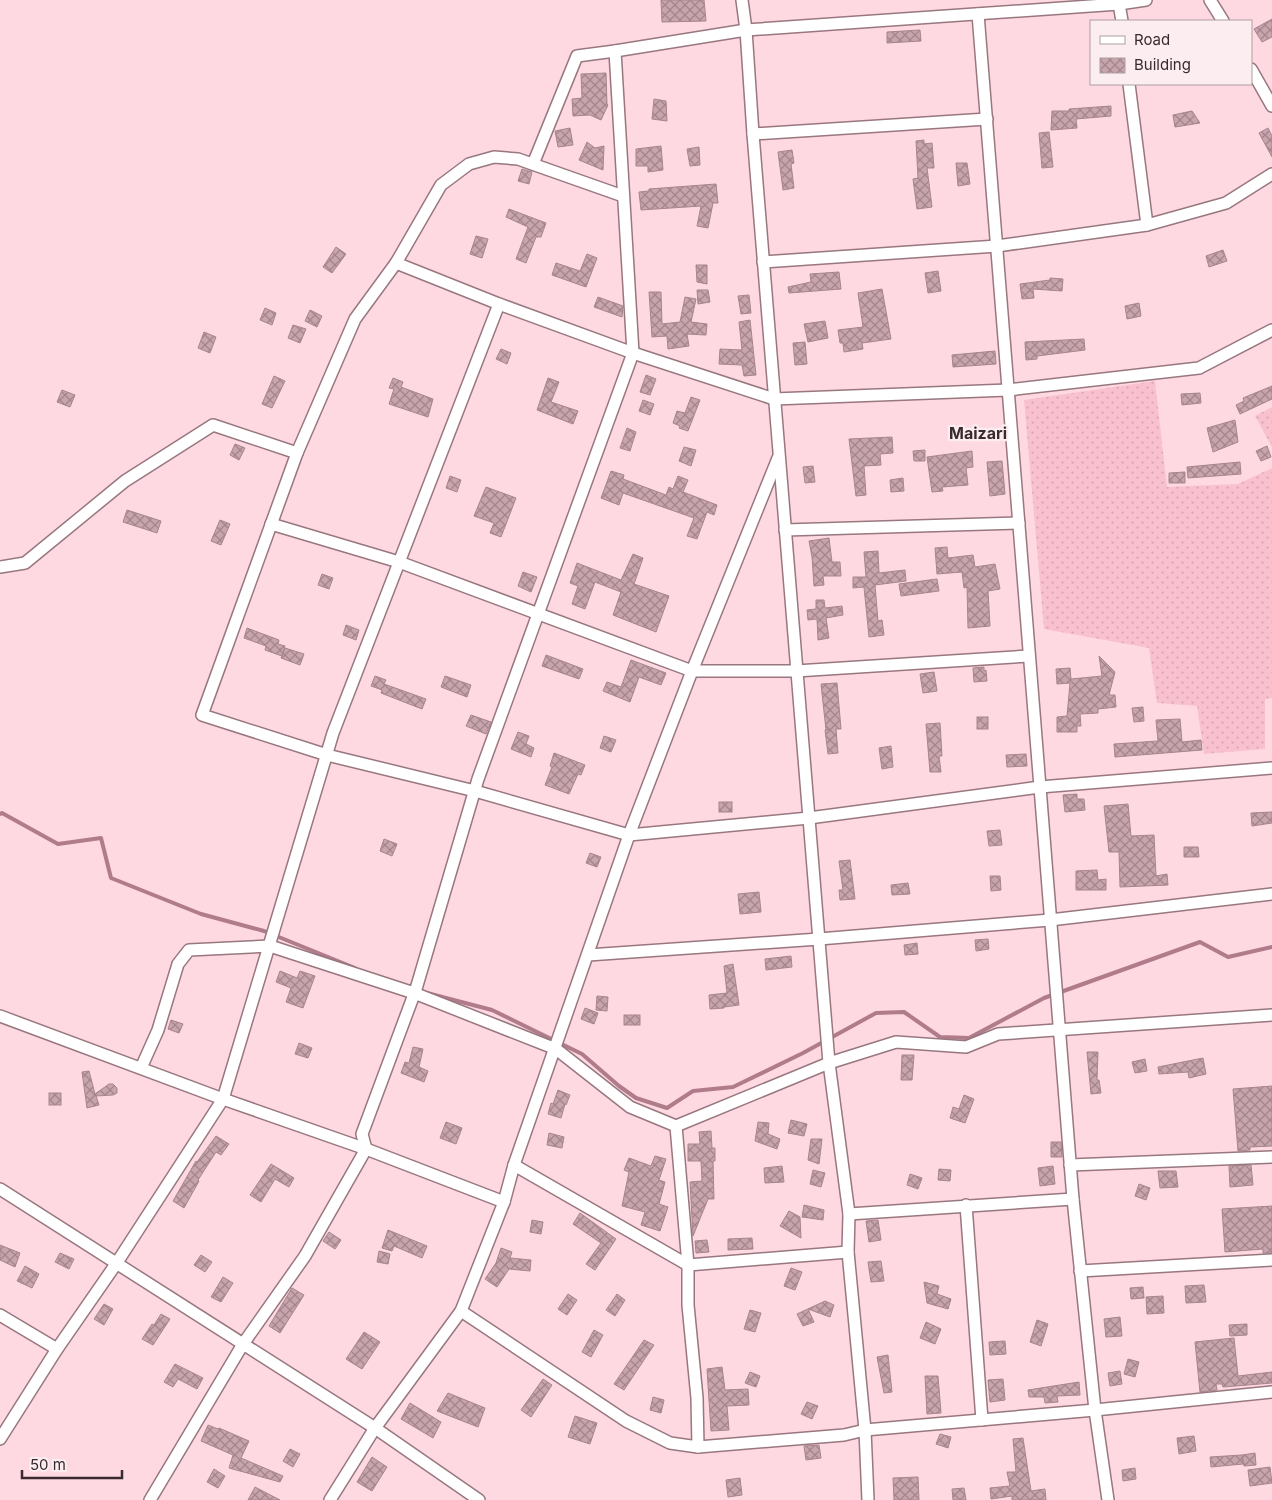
<svg xmlns="http://www.w3.org/2000/svg" width="1272" height="1500" font-family="Inter,sans-serif">
<style>
.garden{fill:url(#garden-dots)}
.lines{fill:none;stroke-linecap:round;stroke-linejoin:round}
.stream{stroke:#b07b8a;stroke-width:4}
.building{fill:url(#building-cross-hatch);stroke:#a7858d}
.street-casing{stroke:#98777f;stroke-width:14}
.street{stroke:#fff;stroke-width:11}
.labels{text-anchor:middle;stroke-width:4.5;stroke-linejoin:round;paint-order:stroke}
.quarter-label{font-size:16px;font-weight:bold;fill:#382a2e;stroke:#fcedf0}
</style>
<defs>
<pattern id="garden-dots" width="8" height="8" patternUnits="userSpaceOnUse" patternTransform="scale(1.25)"><rect width="8" height="8" fill="#f9c1cf"/><path d="M2 2h.1M6 6h.1" fill="none" stroke="#d6a6b2" stroke-width="1.8" stroke-linecap="round"/></pattern>
<pattern id="building-cross-hatch" width="8" height="8" patternUnits="userSpaceOnUse" patternTransform="scale(1.25)"><rect width="8" height="8" fill="#c8a4ad"/><path d="M0 0l8 8M0 8l8-8" fill="none" stroke="#a3868d"/></pattern>
</defs>
<rect width="100%" height="100%" fill="#fed9e2"/>
<!-- garden -->
<g class="garden">
<polygon points="1155,381 1167,487 1238,484 1272,468 1272,698 1265,699 1265,749 1204,754 1197,706 1157,703 1149,648 1044,629 1024,400"/>
<polygon points="1272,407 1272,447 1255,416"/>
</g>
<g class="lines">
<!-- stream -->
<g class="stream">
<polyline points="0,814 2,813 58,844 101,838 111,878 201,914 264,931 355,968"/>
<polyline points="427,993 492,1010 582,1054 619,1086 636,1098 667,1108 693,1091 733,1087 803,1053 876,1013 904,1012 940,1037 969,1038 1044,998 1200,942 1228,957 1272,947"/>
</g>
</g>
<!-- building -->
<g class="building">
<polygon points="661,0 704,0 706,21 662,22"/>
<polygon points="1272,19 1272,37 1262,42 1254,29"/>
<polygon points="920,30 921,41 887,43 887,32"/>
<polygon points="606,73 607,104 608,105 601,120 590,115 573,116 572,99 582,98 581,74"/>
<polygon points="654,99 666,101 667,121 652,119"/>
<polygon points="1111,106 1111,116 1076,119 1077,128 1051,130 1052,111 1069,111 1069,109"/>
<polygon points="1192,111 1200,123 1175,127 1173,115"/>
<polygon points="570,128 573,145 558,147 555,131"/>
<polygon points="1268,128 1272,136 1272,157 1259,133"/>
<polygon points="1049,132 1053,167 1042,168 1039,133"/>
<polygon points="924,140 924,144 932,143 934,168 927,168 932,207 917,209 913,179 918,178 916,141"/>
<polygon points="587,142 595,148 604,146 603,170 579,160"/>
<polygon points="661,146 663,170 648,172 648,166 636,166 636,149"/>
<polygon points="699,147 700,165 690,166 687,149"/>
<polygon points="792,150 794,163 791,164 794,188 783,190 778,152"/>
<polygon points="956,163 967,163 970,184 958,186"/>
<polygon points="522,169 532,172 529,184 518,181"/>
<polygon points="716,184 718,203 713,203 708,228 697,226 701,206 641,210 639,192 649,191 649,189"/>
<polygon points="509,209 546,223 541,237 536,237 526,263 516,259 528,227 506,217"/>
<polygon points="476,236 488,239 482,258 470,254"/>
<polygon points="336,247 346,254 332,273 323,267"/>
<polygon points="1223,250 1227,261 1209,267 1206,256"/>
<polygon points="587,254 597,258 586,287 552,275 556,263 580,271"/>
<polygon points="696,265 707,265 707,284 697,282"/>
<polygon points="938,271 941,291 928,293 925,273"/>
<polygon points="839,272 841,289 789,293 788,287 811,282 810,274"/>
<polygon points="1050,278 1063,279 1062,291 1033,289 1034,298 1022,299 1020,284 1050,280"/>
<polygon points="882,289 891,339 862,343 863,349 844,352 843,343 840,343 838,330 863,327 858,293"/>
<polygon points="697,290 708,290 710,302 698,304"/>
<polygon points="649,292 661,292 662,324 680,322 685,297 696,299 691,322 707,324 706,335 687,334 689,346 668,349 667,336 652,337"/>
<polygon points="749,295 751,313 741,314 738,296"/>
<polygon points="598,297 623,306 622,317 594,307"/>
<polygon points="1139,303 1141,316 1127,319 1125,306"/>
<polygon points="265,308 276,313 272,325 260,320"/>
<polygon points="310,310 322,316 317,327 305,321"/>
<polygon points="750,320 756,375 744,376 742,365 719,364 720,349 742,350 739,322"/>
<polygon points="825,321 828,338 808,342 804,324"/>
<polygon points="293,325 306,329 300,343 288,338"/>
<polygon points="204,332 216,337 210,353 198,348"/>
<polygon points="1084,339 1085,350 1037,356 1037,359 1026,360 1025,342"/>
<polygon points="805,342 807,364 795,365 793,343"/>
<polygon points="501,349 511,353 507,364 496,359"/>
<polygon points="995,351 996,364 953,367 952,355"/>
<polygon points="646,375 656,379 650,395 640,392"/>
<polygon points="274,376 285,381 272,408 262,404"/>
<polygon points="393,378 403,382 401,387 433,399 428,417 389,404 394,389 389,388"/>
<polygon points="548,378 559,382 551,402 578,411 573,424 537,410"/>
<polygon points="1272,386 1272,399 1240,414 1236,405 1244,401 1243,398"/>
<polygon points="62,390 75,395 70,407 57,402"/>
<polygon points="1200,393 1201,403 1182,405 1181,394"/>
<polygon points="691,397 700,400 688,431 679,428 680,426 673,423 677,411 685,413"/>
<polygon points="643,400 654,404 650,415 639,411"/>
<polygon points="1235,420 1238,442 1213,452 1207,428"/>
<polygon points="627,428 636,432 630,451 620,448"/>
<polygon points="892,437 893,453 880,454 881,465 864,466 866,495 856,496 849,439"/>
<polygon points="235,444 245,448 239,460 230,455"/>
<polygon points="1267,446 1271,457 1261,461 1256,451"/>
<polygon points="684,447 696,450 691,466 679,461"/>
<polygon points="925,450 925,461 914,461 913,451"/>
<polygon points="972,451 973,467 966,468 968,485 942,487 943,491 932,492 927,457"/>
<polygon points="1002,461 1005,494 990,496 987,462"/>
<polygon points="1240,462 1241,474 1188,478 1187,467"/>
<polygon points="813,466 815,482 805,483 803,467"/>
<polygon points="611,471 624,475 623,479 666,495 669,487 673,489 678,476 688,480 683,492 717,505 714,515 707,512 697,539 687,536 694,518 623,493 619,505 601,498"/>
<polygon points="1185,472 1185,483 1169,483 1169,473"/>
<polygon points="450,476 461,480 457,492 446,488"/>
<polygon points="903,478 904,491 891,492 890,480"/>
<polygon points="486,487 516,498 501,537 490,533 494,523 474,516"/>
<polygon points="127,510 161,521 157,533 123,522"/>
<polygon points="220,520 230,524 221,545 211,541"/>
<polygon points="829,538 832,562 840,562 841,576 823,576 824,585 814,586 812,557 809,541"/>
<polygon points="947,547 948,558 973,555 975,567 995,564 1000,589 988,591 990,626 968,628 967,587 964,588 962,572 937,574 935,548"/>
<polygon points="878,551 879,573 905,570 906,581 875,585 878,621 882,620 884,635 869,637 864,587 853,588 853,577 866,577 864,552"/>
<polygon points="633,554 643,558 634,584 669,596 656,632 613,615 621,592 595,582 585,609 572,604 578,586 570,583 577,563 621,580"/>
<polygon points="523,572 537,577 531,592 518,586"/>
<polygon points="322,574 333,578 329,589 318,585"/>
<polygon points="937,579 939,591 901,596 899,584"/>
<polygon points="816,600 824,600 825,608 842,606 843,615 826,618 829,638 818,640 817,619 808,620 807,610 816,609"/>
<polygon points="346,625 359,630 356,640 343,635"/>
<polygon points="247,628 279,640 278,644 285,646 282,656 265,650 266,646 244,638"/>
<polygon points="285,648 304,654 300,665 281,658"/>
<polygon points="546,655 583,669 579,679 542,666"/>
<polygon points="1099,656 1115,672 1109,695 1115,695 1116,707 1098,709 1098,713 1080,714 1081,726 1077,726 1077,732 1057,732 1057,717 1067,716 1070,683 1057,684 1056,669 1070,668 1071,679 1102,676"/>
<polygon points="631,660 666,673 661,685 639,677 630,702 603,691 607,682 621,687"/>
<polygon points="984,667 984,671 986,670 987,681 974,682 973,668"/>
<polygon points="934,672 937,691 923,693 920,674"/>
<polygon points="375,676 386,680 384,684 426,699 422,709 381,693 382,690 371,686"/>
<polygon points="445,676 471,685 467,697 441,687"/>
<polygon points="837,683 841,729 836,729 838,753 828,754 825,730 830,729 826,730 821,684"/>
<polygon points="1143,707 1144,721 1134,722 1132,708"/>
<polygon points="471,715 491,722 486,734 466,726"/>
<rect x="977" y="717" width="11" height="12"/>
<polygon points="1180,719 1182,742 1201,740 1202,750 1115,757 1114,744 1158,741 1156,720"/>
<polygon points="940,723 942,756 939,756 941,772 930,772 926,724"/>
<polygon points="518,732 529,736 526,744 534,748 531,757 511,749"/>
<polygon points="604,736 616,740 611,752 600,748"/>
<polygon points="891,746 893,767 882,769 879,748"/>
<polygon points="554,753 585,765 581,775 578,774 569,794 545,785 552,767 550,766"/>
<polygon points="1026,754 1027,766 1007,767 1006,755"/>
<polygon points="1077,794 1077,799 1084,799 1085,810 1065,812 1063,795"/>
<rect x="719" y="802" width="13" height="10"/>
<polygon points="1128,804 1131,836 1154,835 1156,876 1167,874 1168,885 1120,887 1119,852 1109,852 1104,806"/>
<polygon points="1272,812 1272,823 1252,826 1251,813"/>
<polygon points="1000,830 1002,845 989,846 987,831"/>
<polygon points="384,839 397,844 392,856 380,851"/>
<polygon points="1184,847 1198,847 1199,857 1184,857"/>
<polygon points="590,853 601,857 597,867 586,863"/>
<polygon points="850,860 855,899 840,900 839,890 843,890 839,861"/>
<polygon points="1097,870 1098,880 1106,879 1106,890 1076,890 1076,871"/>
<polygon points="990,876 1000,876 1001,890 991,891"/>
<polygon points="908,883 910,894 892,895 891,885"/>
<polygon points="759,892 761,912 740,914 738,894"/>
<polygon points="988,939 989,949 976,951 975,940"/>
<polygon points="917,943 918,954 905,955 904,945"/>
<polygon points="791,956 792,967 766,970 765,959"/>
<polygon points="733,964 739,1005 724,1007 724,1008 710,1009 709,995 727,993 724,966"/>
<polygon points="280,971 297,978 300,971 315,976 303,1008 286,1002 291,988 276,982"/>
<polygon points="597,996 608,997 607,1011 596,1010"/>
<polygon points="585,1008 598,1013 594,1024 581,1019"/>
<rect x="624" y="1015" width="16" height="10"/>
<polygon points="171,1020 183,1024 179,1033 168,1029"/>
<polygon points="299,1043 312,1048 308,1058 295,1054"/>
<polygon points="413,1047 423,1049 419,1067 428,1071 424,1082 401,1073 405,1062 409,1063"/>
<polygon points="1087,1052 1098,1052 1097,1080 1099,1080 1101,1093 1091,1094"/>
<polygon points="902,1055 914,1055 912,1080 901,1080"/>
<polygon points="1203,1058 1206,1074 1189,1078 1188,1072 1159,1074 1158,1067"/>
<polygon points="1145,1059 1147,1071 1135,1073 1132,1062"/>
<polygon points="89,1071 95,1094 109,1084 113,1084 117,1088 117,1093 113,1095 96,1096 99,1105 87,1108 82,1072"/>
<polygon points="1272,1086 1272,1146 1250,1147 1250,1150 1238,1151 1233,1089"/>
<polygon points="558,1090 570,1095 566,1105 565,1104 561,1118 548,1114 551,1103 553,1104"/>
<rect x="49" y="1093" width="12" height="12"/>
<polygon points="964,1095 974,1099 965,1123 950,1118 953,1107 959,1109"/>
<polygon points="791,1120 807,1124 804,1136 788,1133"/>
<polygon points="446,1122 462,1128 456,1144 440,1138"/>
<polygon points="758,1122 769,1123 768,1134 780,1139 777,1149 755,1141"/>
<polygon points="711,1131 712,1148 715,1148 715,1161 713,1161 714,1199 708,1199 693,1236 690,1182 702,1181 701,1161 688,1161 688,1144 700,1144 699,1132"/>
<polygon points="549,1133 564,1137 562,1148 547,1145"/>
<polygon points="216,1136 229,1144 221,1155 216,1152 198,1180 199,1181 184,1208 173,1201 196,1161 197,1162"/>
<polygon points="811,1139 822,1139 819,1164 808,1160"/>
<polygon points="1051,1142 1061,1142 1062,1157 1051,1157"/>
<polygon points="655,1156 666,1159 659,1180 665,1182 659,1204 668,1207 660,1231 641,1225 645,1212 622,1206 629,1172 624,1170 629,1158 651,1166"/>
<polygon points="271,1164 294,1178 289,1187 275,1179 261,1202 250,1195"/>
<polygon points="1251,1165 1253,1185 1230,1187 1229,1166"/>
<polygon points="782,1166 784,1182 765,1183 764,1168"/>
<polygon points="1053,1166 1055,1184 1040,1186 1038,1168"/>
<polygon points="939,1169 951,1170 950,1181 938,1180"/>
<polygon points="813,1170 825,1173 821,1187 810,1184"/>
<polygon points="1158,1171 1176,1171 1178,1187 1160,1188"/>
<polygon points="910,1174 922,1178 918,1189 907,1185"/>
<polygon points="1139,1184 1150,1188 1146,1200 1135,1196"/>
<polygon points="804,1205 824,1210 823,1220 802,1217"/>
<polygon points="1272,1206 1272,1253 1263,1253 1263,1249 1225,1252 1222,1209"/>
<polygon points="789,1211 800,1217 801,1238 780,1226"/>
<polygon points="580,1213 616,1239 595,1270 586,1264 601,1243 573,1224"/>
<polygon points="532,1220 543,1222 541,1234 530,1232"/>
<polygon points="878,1220 881,1240 869,1242 866,1221"/>
<polygon points="388,1230 427,1246 422,1258 394,1246 392,1251 382,1248"/>
<polygon points="329,1232 341,1240 335,1249 323,1241"/>
<polygon points="752,1238 753,1249 728,1250 728,1239"/>
<polygon points="707,1240 709,1252 696,1253 695,1241"/>
<polygon points="0,1245 20,1253 15,1267 0,1260"/>
<polygon points="501,1248 512,1252 510,1258 531,1260 530,1271 509,1269 497,1287 485,1279 496,1263"/>
<polygon points="379,1251 390,1254 388,1264 377,1262"/>
<polygon points="60,1253 74,1259 69,1269 55,1262"/>
<polygon points="201,1255 212,1262 205,1272 194,1265"/>
<polygon points="881,1261 884,1281 871,1282 868,1262"/>
<polygon points="25,1266 39,1274 32,1288 17,1281"/>
<polygon points="791,1268 802,1272 795,1290 784,1286"/>
<polygon points="223,1277 233,1283 221,1302 211,1297"/>
<polygon points="924,1282 939,1286 937,1294 951,1299 948,1309 927,1303"/>
<polygon points="1204,1285 1206,1302 1186,1303 1185,1286"/>
<polygon points="1143,1287 1144,1298 1131,1299 1130,1288"/>
<polygon points="292,1288 304,1295 280,1333 269,1326"/>
<polygon points="568,1294 577,1300 567,1315 558,1309"/>
<polygon points="617,1294 625,1300 615,1316 606,1310"/>
<polygon points="1163,1296 1164,1313 1147,1314 1146,1297"/>
<polygon points="825,1301 834,1305 830,1317 808,1309 814,1322 803,1326 797,1314"/>
<polygon points="104,1304 113,1309 104,1325 94,1319"/>
<polygon points="750,1310 761,1313 755,1332 744,1329"/>
<polygon points="161,1314 170,1319 153,1345 142,1339 152,1324 154,1325"/>
<polygon points="1120,1317 1122,1336 1106,1337 1104,1319"/>
<polygon points="1037,1320 1048,1324 1041,1346 1030,1342"/>
<polygon points="926,1322 941,1329 935,1344 920,1338"/>
<polygon points="1247,1324 1247,1335 1230,1336 1229,1325"/>
<polygon points="594,1330 603,1335 591,1357 582,1352"/>
<polygon points="364,1332 380,1342 362,1369 346,1359"/>
<polygon points="1234,1338 1238,1376 1272,1372 1272,1383 1223,1387 1222,1384 1216,1384 1217,1390 1200,1392 1195,1342"/>
<polygon points="644,1340 654,1345 624,1390 614,1384"/>
<polygon points="1005,1341 1006,1354 990,1355 989,1342"/>
<polygon points="888,1355 892,1392 884,1393 877,1357"/>
<polygon points="1128,1359 1139,1362 1135,1377 1124,1374"/>
<polygon points="175,1364 203,1378 197,1389 178,1379 173,1387 164,1382"/>
<polygon points="722,1367 725,1390 748,1389 749,1405 727,1406 729,1430 711,1431 707,1369"/>
<polygon points="1120,1371 1122,1384 1110,1386 1108,1373"/>
<polygon points="750,1372 760,1376 756,1387 745,1383"/>
<polygon points="925,1376 938,1376 941,1413 927,1414"/>
<polygon points="543,1379 552,1385 531,1417 521,1410"/>
<polygon points="1003,1379 1005,1400 990,1402 988,1380"/>
<polygon points="1079,1382 1080,1395 1057,1396 1058,1402 1045,1403 1044,1397 1029,1397 1028,1390"/>
<polygon points="448,1393 485,1408 478,1427 437,1411"/>
<polygon points="653,1397 664,1400 661,1413 650,1410"/>
<polygon points="807,1402 818,1406 812,1419 801,1414"/>
<polygon points="410,1403 441,1422 433,1438 401,1419"/>
<polygon points="575,1416 597,1423 590,1444 568,1437"/>
<polygon points="208,1425 218,1429 219,1428 249,1441 241,1458 283,1476 280,1482 229,1468 233,1455 201,1441"/>
<polygon points="940,1434 951,1437 948,1448 936,1444"/>
<polygon points="1194,1436 1196,1451 1179,1454 1177,1438"/>
<polygon points="1023,1438 1031,1491 1045,1489 1046,1500 1012,1500 1012,1496 991,1499 990,1488 1010,1486 1007,1472 1016,1472 1013,1439"/>
<polygon points="819,1445 821,1458 806,1460 804,1446"/>
<polygon points="290,1449 300,1454 293,1467 283,1461"/>
<polygon points="1255,1453 1256,1465 1244,1466 1242,1455"/>
<polygon points="1242,1455 1243,1464 1211,1467 1210,1457"/>
<polygon points="372,1457 387,1467 372,1491 357,1482"/>
<polygon points="1270,1467 1272,1483 1250,1486 1248,1470"/>
<polygon points="1135,1468 1136,1479 1123,1481 1122,1470"/>
<polygon points="214,1469 225,1476 218,1488 207,1482"/>
<polygon points="918,1477 919,1500 894,1500 893,1478"/>
<polygon points="740,1478 742,1495 728,1497 726,1480"/>
<polygon points="255,1487 280,1500 248,1500"/>
<polygon points="964,1488 966,1500 953,1500 952,1489"/>
</g>
<g class="lines">
<!-- street casing -->
<g class="street-casing">
<g id="street">
<polyline points="742,0 746,30 753,134 829,1063 849,1214 848,1252 865,1430 868,1500"/>
<polyline points="1210,0 1223,21"/>
<polyline points="1119,4 1122,21"/>
<polyline points="978,14 1073,1199 1095,1410 1108,1500"/>
<polyline points="1251,69 1272,106"/>
<polyline points="1129,84 1147,225"/>
<polyline points="753,134 987,119"/>
<polyline points="533,164 577,56 615,51 746,30 1119,4 1146,0"/>
<polyline points="623,196 518,159 494,157 469,164 441,185 396,263 355,319 297,453 202,715 327,755 475,791 629,835 809,818 1040,787 1272,768"/>
<polyline points="763,262 997,246 1147,225 1226,203 1272,174"/>
<polyline points="396,263 499,304 633,353 774,399 1008,390 1199,368 1272,330"/>
<polyline points="271,524 399,562 692,671 796,671 1029,656"/>
<polyline points="785,530 1019,523"/>
<polyline points="0,567 25,563 125,481 213,425 297,453"/>
<polyline points="588,955 819,939 1050,920 1272,894"/>
<polyline points="0,1016 223,1099 366,1149 504,1202"/>
<polyline points="141,1068 158,1030 178,964 189,950 270,946 414,993 556,1049 630,1107 676,1126 829,1063 896,1042 966,1047 998,1034 1272,1015"/>
<polyline points="514,1165 688,1265 848,1252"/>
<polyline points="1070,1165 1272,1157"/>
<polyline points="0,1189 375,1428 479,1500"/>
<polyline points="966,1205 982,1420"/>
<polyline points="849,1214 1073,1199"/>
<polyline points="1080,1271 1272,1260"/>
<polyline points="461,1311 626,1421 670,1443 698,1447 697,1398 688,1305 688,1265 676,1126"/>
<polyline points="0,1315 57,1349"/>
<polyline points="0,1439 57,1349 116,1264 223,1099 333,733 499,304"/>
<polyline points="698,1447 844,1435 865,1430 1095,1410 1272,1392"/>
<polyline points="150,1500 243,1344 305,1256 366,1149 362,1134 416,989 478,779 633,353 615,51"/>
<polyline points="330,1500 375,1428 461,1311 504,1202 514,1165 629,835 692,671 778,458"/>
</g>
</g>
<!-- street -->
<use href="#street" class="street"/>
</g>
<g class="labels">
<!-- quarter labels -->
<g class="quarter-label">
<text x="978" y="439">Maizari</text>
</g>
</g>
<!-- legend -->
<rect x="1090" y="20" width="162" height="65" fill="#fcedf0" stroke="#ae9fa2"/>
<rect x="1100" y="36" width="25" height="8" fill="#ffffff" stroke="#ae9fa2"/>
<text x="1134" y="45" font-size="15" fill="#382a2e">Road</text>
<rect x="1100" y="58" width="25" height="15" fill="url(#building-cross-hatch)" stroke="#ae9fa2"/>
<text x="1134" y="70" font-size="15" fill="#382a2e">Building</text>
<!-- scale -->
<path d="M22 1470v8h100v-8" fill="none" stroke="#382a2e" stroke-width="2.5"/>
<text x="30" y="1470" font-size="15" fill="#382a2e" stroke="#fcedf0" stroke-width="4" paint-order="stroke">50 m</text>
</svg>
